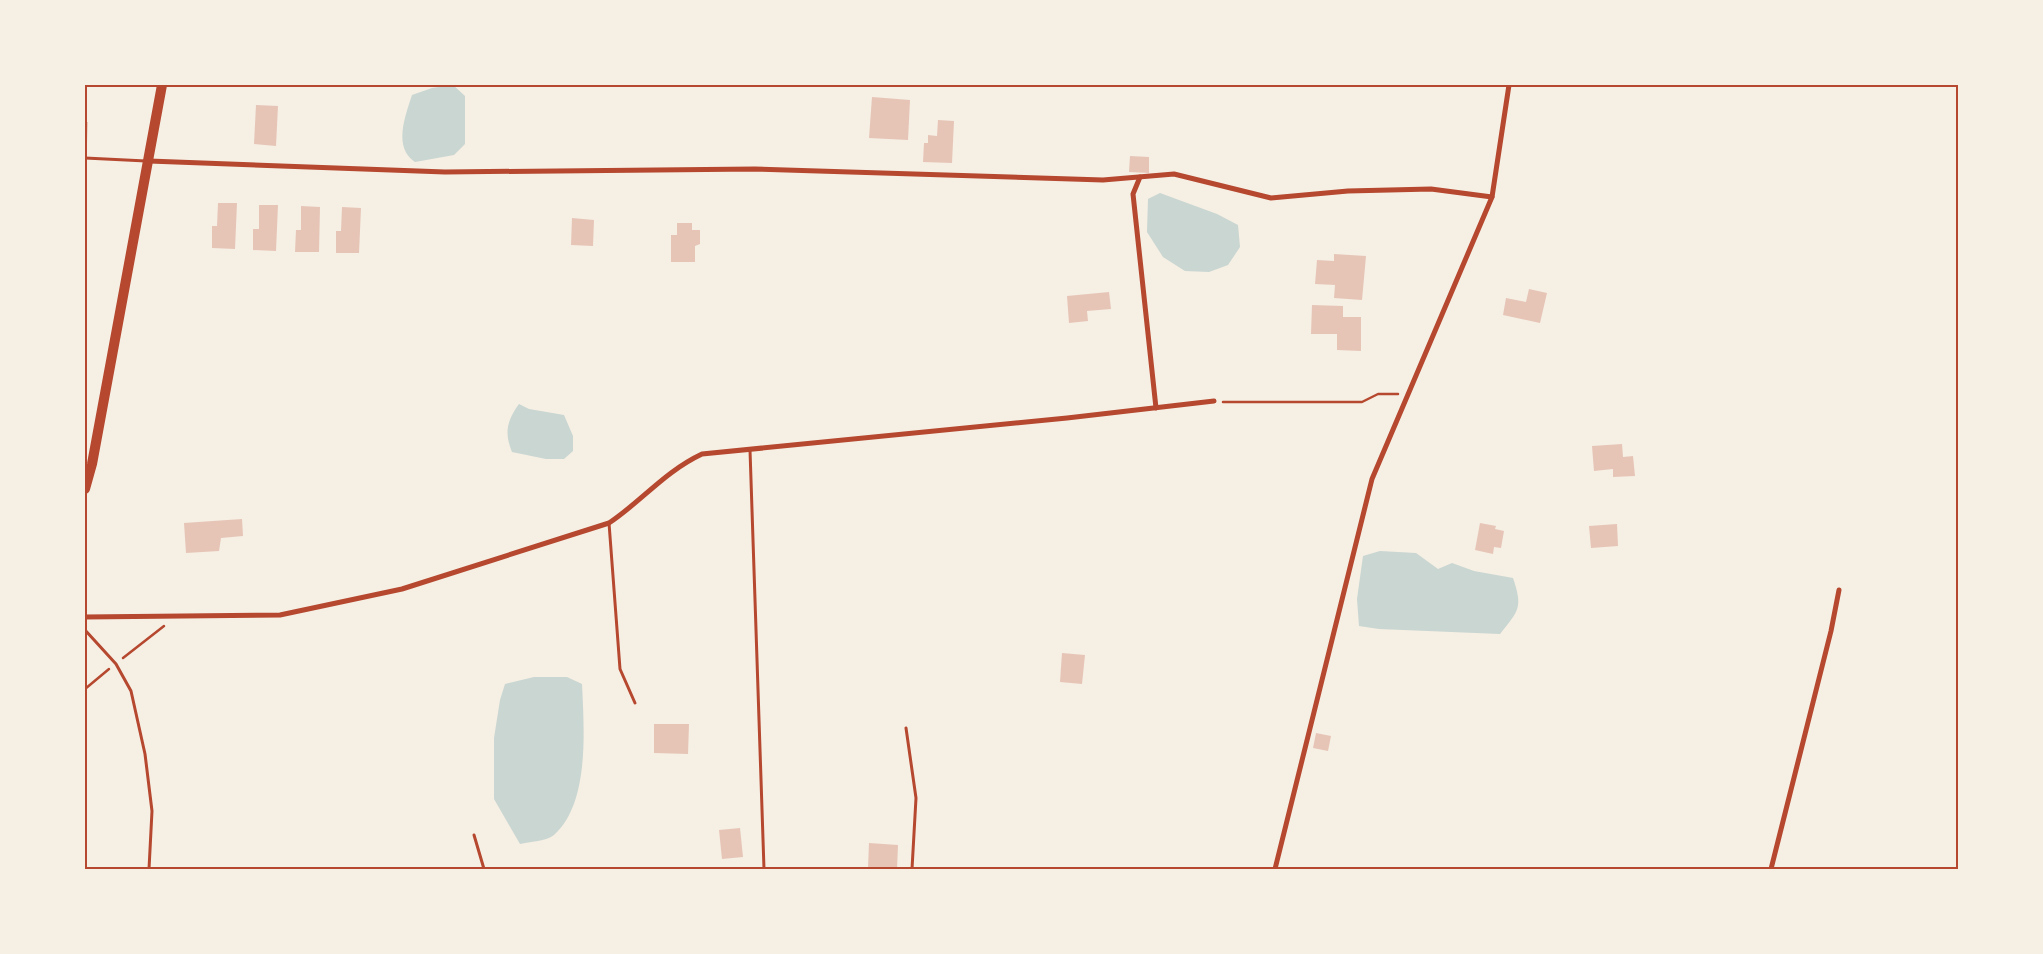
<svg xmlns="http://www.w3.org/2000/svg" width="2043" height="954" font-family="'PT Sans',sans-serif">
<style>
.water{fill:#c9d6d2}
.building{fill:#e6c5b7}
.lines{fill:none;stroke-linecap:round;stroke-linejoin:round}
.path{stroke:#b5482f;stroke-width:2.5}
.service{stroke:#b5482f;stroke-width:3}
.minor{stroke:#b5482f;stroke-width:5}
.primary{stroke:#b5482f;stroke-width:10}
.neatline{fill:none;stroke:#b5482f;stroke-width:2}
</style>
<rect width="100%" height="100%" fill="#f6efe4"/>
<!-- water -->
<g class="water">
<path d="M453,85L465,96V144L454,155L415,162C393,147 405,117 412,95L432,88Z"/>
<polygon points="1160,193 1217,214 1238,225 1240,247 1228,265 1209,272 1185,271 1163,257 1147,232 1148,199"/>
<path d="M519,404L529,409L564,415L573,436V451L564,459H546L512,452C504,432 507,421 519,404Z"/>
<path d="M1380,551L1416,553L1438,569L1452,563L1474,571L1513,578C1523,608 1519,610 1500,634L1379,629L1359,626L1357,599L1363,556Z"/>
<path d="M534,677H567L582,684C584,728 590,803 554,835C547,841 529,842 520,844L494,799V738L500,700L505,684Z"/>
</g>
<!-- building -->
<g class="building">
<polygon points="872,97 910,100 908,140 869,138"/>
<polygon points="256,105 278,106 276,146 254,144"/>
<polygon points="938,120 954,121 952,163 923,162 924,143 928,143 928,135 937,136"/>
<polygon points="85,122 88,122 87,142 85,142"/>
<polygon points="1130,156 1149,157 1149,173 1129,172"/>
<polygon points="218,203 237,203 235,249 212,248 212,226 217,226"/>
<polygon points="259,205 278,205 276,251 253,250 253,229 259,229"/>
<polygon points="301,206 320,207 319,252 295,252 296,230 301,230"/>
<polygon points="342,207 361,208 359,253 336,253 336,231 341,231"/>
<polygon points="572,218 594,220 593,246 571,245"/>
<polygon points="677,223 692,223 692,230 700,230 700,244 695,246 695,262 671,262 671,235 677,235"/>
<polygon points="1334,254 1366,256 1362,300 1334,298 1335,285 1315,284 1317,260 1334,261"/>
<polygon points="1529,289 1547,293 1540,323 1503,315 1506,298 1526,302"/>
<polygon points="1109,292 1111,309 1087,311 1088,321 1069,323 1067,296"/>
<polygon points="1312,305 1343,306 1343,317 1361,317 1361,351 1337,350 1337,334 1311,334"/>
<polygon points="1622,444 1623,457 1633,456 1635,476 1613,477 1613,469 1594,471 1592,446"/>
<polygon points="242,519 243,536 221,538 219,551 186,553 184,523"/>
<polygon points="1480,523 1496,526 1495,529 1504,531 1501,548 1494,547 1493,554 1475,550"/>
<polygon points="1617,524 1618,546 1591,548 1589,526"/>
<polygon points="1062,653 1085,655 1082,684 1060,682"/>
<polygon points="654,724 689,724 688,754 654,753"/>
<polygon points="1316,733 1331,736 1328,751 1313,748"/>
<polygon points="740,828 743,857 722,859 719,830"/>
<polygon points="869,843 898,845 897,869 868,868"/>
</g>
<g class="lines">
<!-- path -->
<g class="path">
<polyline points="1223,402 1362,402 1378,394 1398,394"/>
<polyline points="123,658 164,626"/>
<polyline points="85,689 109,669"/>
</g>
<!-- service -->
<g class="service">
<polyline points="85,158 146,161"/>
<polyline points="750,450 764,869"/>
<polyline points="609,523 620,669 635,703"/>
<polyline points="85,630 116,664 131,691 145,754 152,811 149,869"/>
<polyline points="906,728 916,798 912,869"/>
<polyline points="474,835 484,869"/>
</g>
<!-- minor -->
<g class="minor">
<polyline points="149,161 445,172 755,169 1103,180 1174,174 1271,198 1348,191 1431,189 1492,197"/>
<polyline points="1140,177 1133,194 1156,408"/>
<path d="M85,617L280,615L402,589L609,523C642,501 664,472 702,454L1067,418L1214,401"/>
<polyline points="1275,869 1372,479 1492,197 1509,85"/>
<polyline points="1771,869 1831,631 1839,590"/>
</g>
<!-- primary -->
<polyline class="primary" points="85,489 92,464 162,85"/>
</g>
<!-- border -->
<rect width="2043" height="954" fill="none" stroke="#f6efe4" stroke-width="172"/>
<rect x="86" y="86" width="1871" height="782" class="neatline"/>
</svg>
